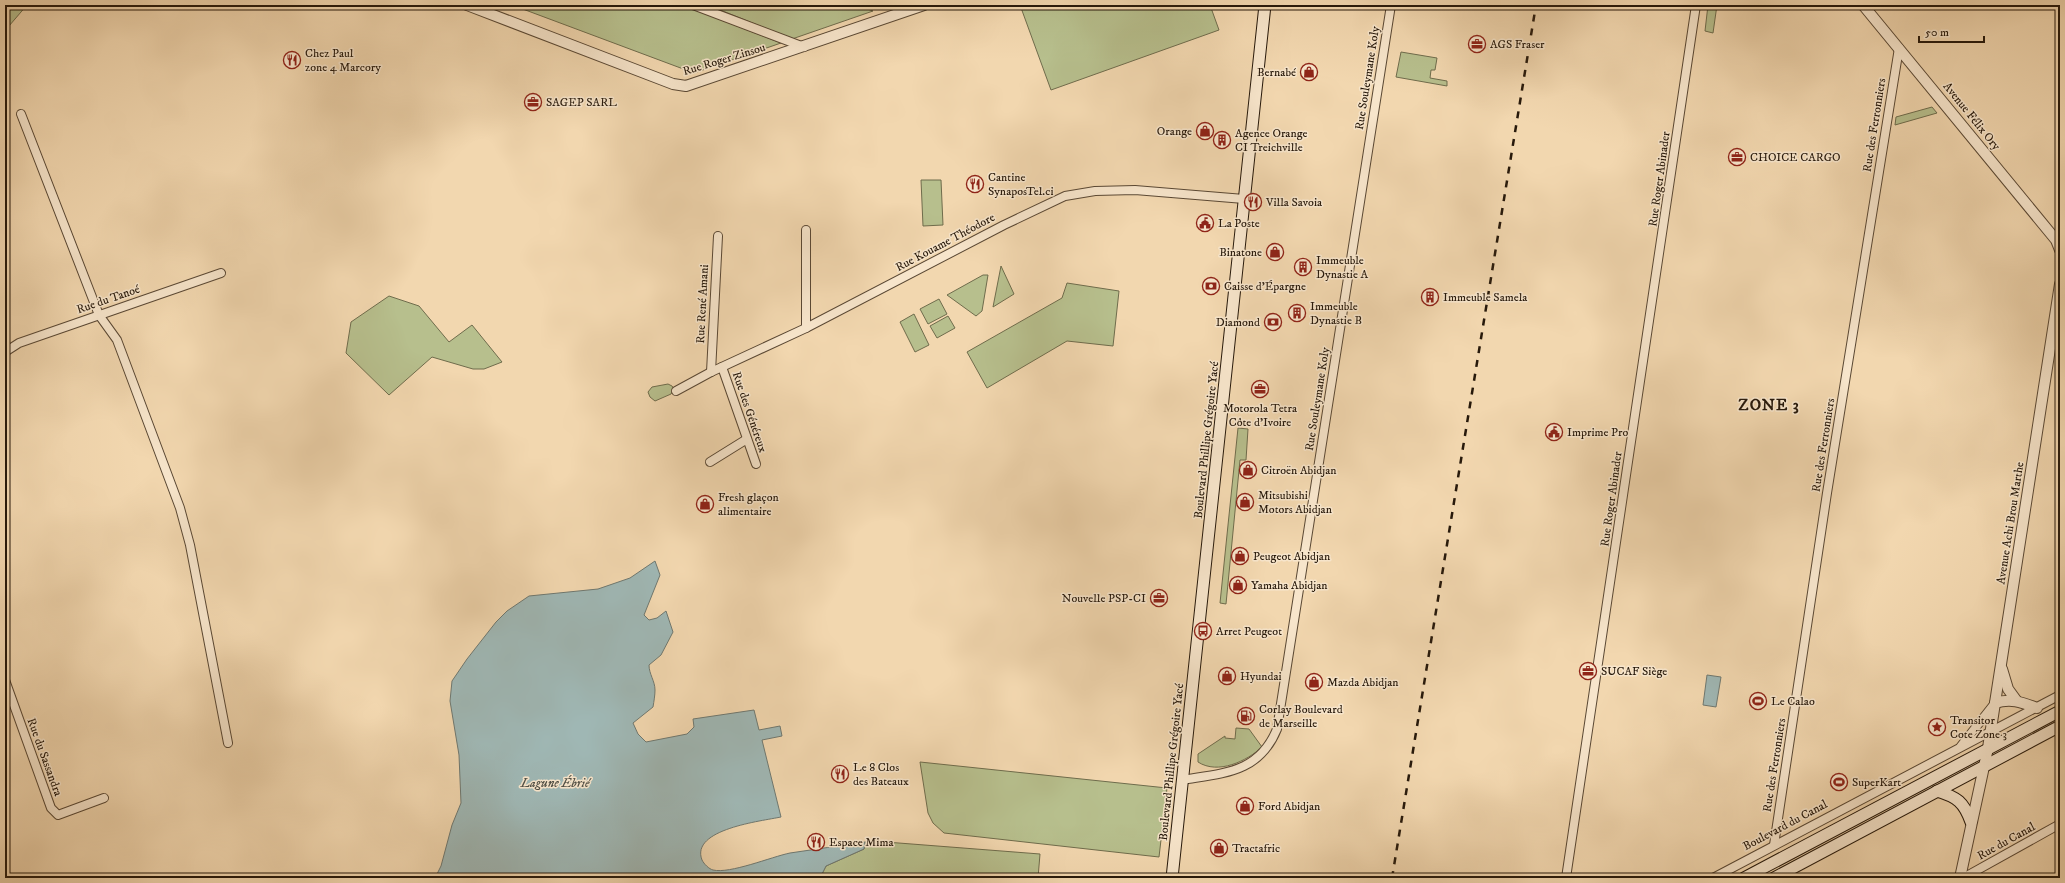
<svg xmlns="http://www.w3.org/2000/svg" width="2065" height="883" font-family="'IM FELL DW Pica',serif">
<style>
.green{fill:#b7bf8d;stroke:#6f6c4c}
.water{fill:#9fb7b4;stroke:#6f7870}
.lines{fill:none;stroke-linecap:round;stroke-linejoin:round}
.minor-casing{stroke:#5a4834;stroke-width:10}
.tertiary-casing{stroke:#5a4834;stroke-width:12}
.secondary-casing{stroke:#27190b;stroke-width:13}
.minor{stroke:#f7e5cb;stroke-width:8}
.tertiary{stroke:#f7e5cb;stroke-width:10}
.secondary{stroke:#f7e5cb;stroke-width:11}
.rail{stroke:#27190b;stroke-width:2.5;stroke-dasharray:7 7;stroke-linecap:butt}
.labels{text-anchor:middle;stroke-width:3;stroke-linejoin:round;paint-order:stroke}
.poi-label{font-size:12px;fill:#27190b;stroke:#f7e5cb;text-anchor:start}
.street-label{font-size:12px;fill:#27190b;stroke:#f7e5cb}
.water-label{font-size:13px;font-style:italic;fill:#515046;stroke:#f7e5cb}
.district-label{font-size:16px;font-weight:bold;letter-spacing:1px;fill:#27190b;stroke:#f7e5cb}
</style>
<rect width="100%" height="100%" fill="#f2d7af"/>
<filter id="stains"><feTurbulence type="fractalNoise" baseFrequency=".005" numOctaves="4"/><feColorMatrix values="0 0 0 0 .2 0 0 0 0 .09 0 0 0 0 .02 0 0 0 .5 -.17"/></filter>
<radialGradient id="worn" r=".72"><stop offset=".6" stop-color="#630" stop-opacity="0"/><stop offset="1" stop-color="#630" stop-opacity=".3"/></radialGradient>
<!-- green -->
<g class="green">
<polygon points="5,5 27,5 9,26 5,35"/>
<polygon points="512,5 683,5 781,43 694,73"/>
<polygon points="708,5 857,5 873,11 792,39"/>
<polygon points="1020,5 1210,5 1219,30 1051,90"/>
<polygon points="1708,5 1717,5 1713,33 1705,31"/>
<polygon points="1401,52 1437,58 1435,70 1431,70 1430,78 1447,81 1447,86 1396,77"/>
<polygon points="1932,107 1937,113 1895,125 1896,117"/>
<polygon points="921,180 941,180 943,225 923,226"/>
<polygon points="1001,266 1014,294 993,307"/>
<polygon points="983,275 988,275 982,311 976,316 947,295"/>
<polygon points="1067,283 1119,291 1113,346 1067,341 987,388 967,352 1062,298"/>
<polygon points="389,296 419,306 449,342 472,325 502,362 484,369 473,369 432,357 389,395 346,353 351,322"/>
<polygon points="939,299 947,314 928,324 920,309"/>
<polygon points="914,314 929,345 915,352 900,322"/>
<polygon points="948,316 955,328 937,338 930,326"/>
<polygon points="668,384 672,386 674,389 671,394 655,401 650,397 648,392 652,387"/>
<polygon points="1238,428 1248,429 1246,460 1240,460 1226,604 1220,603"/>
<path d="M1236,728L1249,729L1262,747C1247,761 1218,775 1198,762V754L1225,736V738L1235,739Z"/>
<polygon points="920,762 1167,788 1159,857 944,833 933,823 928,813"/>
<polygon points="873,841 1040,854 1038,878 820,878 826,866 864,849 865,842"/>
</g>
<!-- water -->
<g class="water">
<path d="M655,561L660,575L644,615L649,620L657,618L666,611L673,632L661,655L649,665C649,674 655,681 655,690C655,695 654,701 653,707L633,723L638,734L646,742L687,734L694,727L693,719L754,710L759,730L780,726L782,736L762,740L781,817C762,821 690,829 702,860C704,864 709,869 713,870C730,874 771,857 790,853C815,849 840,846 865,842L864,849L826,866L820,878H435L441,866L452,825L461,803L459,755L450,701L452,681L467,659L496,622L507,611L529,596L598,589L630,578Z"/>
<polygon points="1707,675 1721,677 1716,707 1703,705"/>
</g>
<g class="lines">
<!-- minor casing -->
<g class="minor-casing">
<g id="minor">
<polyline points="693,5 804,47"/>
<polyline points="21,114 99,315 117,340 180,508 190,545 228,743"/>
<polyline points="806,328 806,230"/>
<polyline points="5,352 19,343 221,273"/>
<polyline points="722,367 756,464"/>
<polyline points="711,372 718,236"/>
<polyline points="676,391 711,372 806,328 1004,225 1065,196 1095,191 1135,190 1244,199"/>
<polyline points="710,462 747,439"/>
<polyline points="5,680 51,808 58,815 104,798"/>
<polyline points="1961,746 1995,703"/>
<path d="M1182,780C1224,773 1259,773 1277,729L1391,5"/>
<polyline points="1774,845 1827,493 1899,48"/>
<polyline points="1566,878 1696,5"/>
<polyline points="1713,878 2060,695"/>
<polyline points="1963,878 2060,824"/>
</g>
</g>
<!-- tertiary casing -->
<g class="tertiary-casing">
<g id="tertiary">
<polyline points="467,5 673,84 686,86 924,5"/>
<polyline points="1863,5 2056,240 2060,250"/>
<polyline points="2002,669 2008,689 2016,700"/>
<path d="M1995,703C2011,698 2021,702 2037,708"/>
<polyline points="1960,878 1988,748 2060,284"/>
</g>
</g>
<!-- secondary casing -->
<g class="secondary-casing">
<g id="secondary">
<path d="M1937,791C1957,797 1964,802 1971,822"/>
<polyline points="1172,878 1265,5"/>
<polyline points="1744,878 2060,711"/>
<polyline points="1774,878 2060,726"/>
</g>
</g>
<!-- minor -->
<use href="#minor" class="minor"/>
<!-- tertiary -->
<use href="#tertiary" class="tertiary"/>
<!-- secondary -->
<use href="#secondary" class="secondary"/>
<!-- rail -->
<polyline class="rail" points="1392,878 1536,5"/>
</g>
<!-- icons -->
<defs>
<g id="office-ring" transform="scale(0.9)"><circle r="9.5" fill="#f7e5cb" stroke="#8f2418" stroke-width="1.5"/><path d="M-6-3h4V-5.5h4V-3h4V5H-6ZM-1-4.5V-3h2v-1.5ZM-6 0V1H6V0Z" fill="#8f2418"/></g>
<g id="restaurant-ring" transform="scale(0.9)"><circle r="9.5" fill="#f7e5cb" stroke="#8f2418" stroke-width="1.5"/><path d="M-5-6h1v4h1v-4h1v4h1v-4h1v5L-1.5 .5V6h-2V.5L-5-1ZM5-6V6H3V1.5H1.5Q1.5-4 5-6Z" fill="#8f2418"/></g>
<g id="shop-ring" transform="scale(0.9)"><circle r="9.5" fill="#f7e5cb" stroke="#8f2418" stroke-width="1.5"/><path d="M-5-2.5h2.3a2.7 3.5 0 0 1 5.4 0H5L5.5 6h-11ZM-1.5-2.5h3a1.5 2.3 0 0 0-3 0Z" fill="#8f2418"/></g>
<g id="building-ring" transform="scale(0.9)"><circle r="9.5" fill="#f7e5cb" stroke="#8f2418" stroke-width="1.5"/><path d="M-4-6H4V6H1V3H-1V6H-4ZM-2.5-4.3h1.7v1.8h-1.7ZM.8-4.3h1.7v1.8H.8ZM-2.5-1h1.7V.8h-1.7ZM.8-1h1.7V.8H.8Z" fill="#8f2418"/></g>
<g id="civic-ring" transform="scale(0.9)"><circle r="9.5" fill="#f7e5cb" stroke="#8f2418" stroke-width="1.5"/><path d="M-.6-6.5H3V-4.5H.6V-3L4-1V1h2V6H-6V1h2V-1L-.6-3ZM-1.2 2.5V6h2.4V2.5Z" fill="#8f2418"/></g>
<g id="bank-ring" transform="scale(0.9)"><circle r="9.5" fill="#f7e5cb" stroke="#8f2418" stroke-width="1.5"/><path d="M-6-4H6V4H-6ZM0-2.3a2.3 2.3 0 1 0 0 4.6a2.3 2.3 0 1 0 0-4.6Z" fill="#8f2418"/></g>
<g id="bus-ring" transform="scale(0.9)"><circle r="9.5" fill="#f7e5cb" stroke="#8f2418" stroke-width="1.5"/><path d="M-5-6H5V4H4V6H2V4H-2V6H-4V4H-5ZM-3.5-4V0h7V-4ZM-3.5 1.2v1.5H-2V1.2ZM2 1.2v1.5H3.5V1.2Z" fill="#8f2418"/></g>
<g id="stadium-ring" transform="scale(0.9)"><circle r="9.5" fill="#f7e5cb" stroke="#8f2418" stroke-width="1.5"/><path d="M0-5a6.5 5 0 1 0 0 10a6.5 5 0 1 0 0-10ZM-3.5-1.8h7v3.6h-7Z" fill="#8f2418"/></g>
<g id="fuel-ring" transform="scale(0.9)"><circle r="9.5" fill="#f7e5cb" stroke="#8f2418" stroke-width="1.5"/><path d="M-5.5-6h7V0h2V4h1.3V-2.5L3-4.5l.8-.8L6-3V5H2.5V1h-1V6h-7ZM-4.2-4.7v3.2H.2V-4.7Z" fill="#8f2418"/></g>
<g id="sight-ring" transform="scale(0.9)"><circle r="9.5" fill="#f7e5cb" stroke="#8f2418" stroke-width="1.5"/><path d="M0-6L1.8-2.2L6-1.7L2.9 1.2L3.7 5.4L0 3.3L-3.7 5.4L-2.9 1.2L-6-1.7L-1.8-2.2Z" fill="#8f2418"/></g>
</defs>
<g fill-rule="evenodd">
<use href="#office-ring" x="1477" y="44"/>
<use href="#restaurant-ring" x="292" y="60"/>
<use href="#shop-ring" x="1309" y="72"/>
<use href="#office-ring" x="533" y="102"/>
<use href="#shop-ring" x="1205" y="131"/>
<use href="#building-ring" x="1222" y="140"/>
<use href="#office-ring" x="1737" y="157"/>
<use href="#restaurant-ring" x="975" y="184"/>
<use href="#restaurant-ring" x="1253" y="202"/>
<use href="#civic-ring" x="1205" y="223"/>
<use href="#shop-ring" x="1275" y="252"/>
<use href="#building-ring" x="1303" y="267"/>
<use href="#bank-ring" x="1211" y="286"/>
<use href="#building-ring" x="1430" y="297"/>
<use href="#building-ring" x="1297" y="313"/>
<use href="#bank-ring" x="1273" y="322"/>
<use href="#office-ring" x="1260" y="389"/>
<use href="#civic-ring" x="1554" y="432"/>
<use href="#shop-ring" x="1248" y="470"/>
<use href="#shop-ring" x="1245" y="502"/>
<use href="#shop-ring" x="705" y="504"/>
<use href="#shop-ring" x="1240" y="556"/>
<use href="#shop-ring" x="1238" y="585"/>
<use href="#office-ring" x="1159" y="598"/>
<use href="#bus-ring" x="1203" y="631"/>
<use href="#office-ring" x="1588" y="671"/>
<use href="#shop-ring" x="1227" y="676"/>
<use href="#shop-ring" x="1314" y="682"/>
<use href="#stadium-ring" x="1758" y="701"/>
<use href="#fuel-ring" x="1246" y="716"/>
<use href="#sight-ring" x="1937" y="727"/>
<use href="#restaurant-ring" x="840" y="774"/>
<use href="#stadium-ring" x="1839" y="782"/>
<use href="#shop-ring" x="1245" y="806"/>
<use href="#restaurant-ring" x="816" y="842"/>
<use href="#shop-ring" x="1219" y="848"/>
</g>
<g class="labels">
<!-- poi labels -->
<g class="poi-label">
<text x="1490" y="48">AGS Fraser</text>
<text x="305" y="57">Chez Paul<tspan x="305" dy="14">zone 4 Marcory</tspan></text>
<text x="1296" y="76" text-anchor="end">Bernabé</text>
<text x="546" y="106">SAGEP SARL</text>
<text x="1192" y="135" text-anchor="end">Orange</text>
<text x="1235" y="137">Agence Orange<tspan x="1235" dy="14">CI Treichville</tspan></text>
<text x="1750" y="161">CHOICE CARGO</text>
<text x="988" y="181">Cantine<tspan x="988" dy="14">SynaposTel.ci</tspan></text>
<text x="1266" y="206">Villa Savoia</text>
<text x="1218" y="227">La Poste</text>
<text x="1262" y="256" text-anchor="end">Binatone</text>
<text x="1316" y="264">Immeuble<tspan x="1316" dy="14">Dynastie A</tspan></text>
<text x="1224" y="290">Caisse d'Épargne</text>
<text x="1443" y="301">Immeuble Samela</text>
<text x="1310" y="310">Immeuble<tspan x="1310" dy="14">Dynastie B</tspan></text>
<text x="1260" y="326" text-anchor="end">Diamond</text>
<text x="1260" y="412" text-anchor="middle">Motorola Tetra<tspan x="1260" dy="14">Côte d'Ivoire</tspan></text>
<text x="1567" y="436">Imprime Pro</text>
<text x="1261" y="474">Citroën Abidjan</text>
<text x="1258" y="499">Mitsubishi<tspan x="1258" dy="14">Motors Abidjan</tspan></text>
<text x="718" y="501">Fresh glaçon<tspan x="718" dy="14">alimentaire</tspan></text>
<text x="1253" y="560">Peugeot Abidjan</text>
<text x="1251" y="589">Yamaha Abidjan</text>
<text x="1146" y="602" text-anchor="end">Nouvelle PSP-CI</text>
<text x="1216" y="635">Arret Peugeot</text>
<text x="1601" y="675">SUCAF Siège</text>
<text x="1240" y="680">Hyundai</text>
<text x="1327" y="686">Mazda Abidjan</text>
<text x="1771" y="705">Le Calao</text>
<text x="1259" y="713">Corlay Boulevard<tspan x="1259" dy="14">de Marseille</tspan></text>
<text x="1950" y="724">Transitor<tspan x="1950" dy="14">Cote Zone 3</tspan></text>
<text x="853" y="771">Le 8 Clos<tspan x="853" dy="14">des Bateaux</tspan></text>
<text x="1852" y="786">SuperKart</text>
<text x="1258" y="810">Ford Abidjan</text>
<text x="829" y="846">Espace Mima</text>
<text x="1232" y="852">Tractafric</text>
</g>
<!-- street labels -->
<g class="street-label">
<text transform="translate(724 59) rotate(-17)" y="4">Rue Roger Zinsou</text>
<text transform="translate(1367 78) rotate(-81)" y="4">Rue Souleymane Koly</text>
<text transform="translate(1972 116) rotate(51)" y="4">Avenue Félix Ory</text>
<text transform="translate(1874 125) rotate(-81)" y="4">Rue des Ferronniers</text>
<text transform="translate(1659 179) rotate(-82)" y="4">Rue Roger Abinader</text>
<text transform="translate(945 242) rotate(-28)" y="4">Rue Kouame Théodore</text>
<text transform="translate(108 299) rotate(-19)" y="4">Rue du Tanoé</text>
<text transform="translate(702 304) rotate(-87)" y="4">Rue René Amani</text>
<text transform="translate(1317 399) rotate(-81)" y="4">Rue Souleymane Koly</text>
<text transform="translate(750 412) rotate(71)" y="4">Rue des Généreux</text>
<text transform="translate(1206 440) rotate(-84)" y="4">Boulevard Phillipe Grégoire Yacé</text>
<text transform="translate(1823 445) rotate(-81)" y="4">Rue des Ferronniers</text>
<text transform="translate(1611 499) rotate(-82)" y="4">Rue Roger Abinader</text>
<text transform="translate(2010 523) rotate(-81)" y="4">Avenue Achi Brou Marthe</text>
<text transform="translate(45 757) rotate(70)" y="4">Rue du Sassandra</text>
<text transform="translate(1171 762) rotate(-84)" y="4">Boulevard Phillipe Grégoire Yacé</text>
<text transform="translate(1774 765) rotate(-81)" y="4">Rue des Ferronniers</text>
<text transform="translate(1785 825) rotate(-28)" y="4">Boulevard du Canal</text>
<text transform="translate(2006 841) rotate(-29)" y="4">Rue du Canal</text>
</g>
<!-- water labels -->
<g class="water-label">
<text x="555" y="787">Lagune Ébrié</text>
</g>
<!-- district labels -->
<g class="district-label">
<text x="1769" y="410">ZONE 3</text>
</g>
</g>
<!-- margin -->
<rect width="2065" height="883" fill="none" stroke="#f2d7af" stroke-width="20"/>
<rect x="6" y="6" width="2053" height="871" fill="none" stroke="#27190b" stroke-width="2"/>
<rect x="10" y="10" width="2045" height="863" fill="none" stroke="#27190b"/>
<!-- scale -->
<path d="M1919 36v6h65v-6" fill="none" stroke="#27190b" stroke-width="2"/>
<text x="1925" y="36" font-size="12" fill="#27190b" stroke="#f7e5cb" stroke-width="3" paint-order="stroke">50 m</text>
<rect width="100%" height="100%" filter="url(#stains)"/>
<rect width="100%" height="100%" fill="url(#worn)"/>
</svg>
